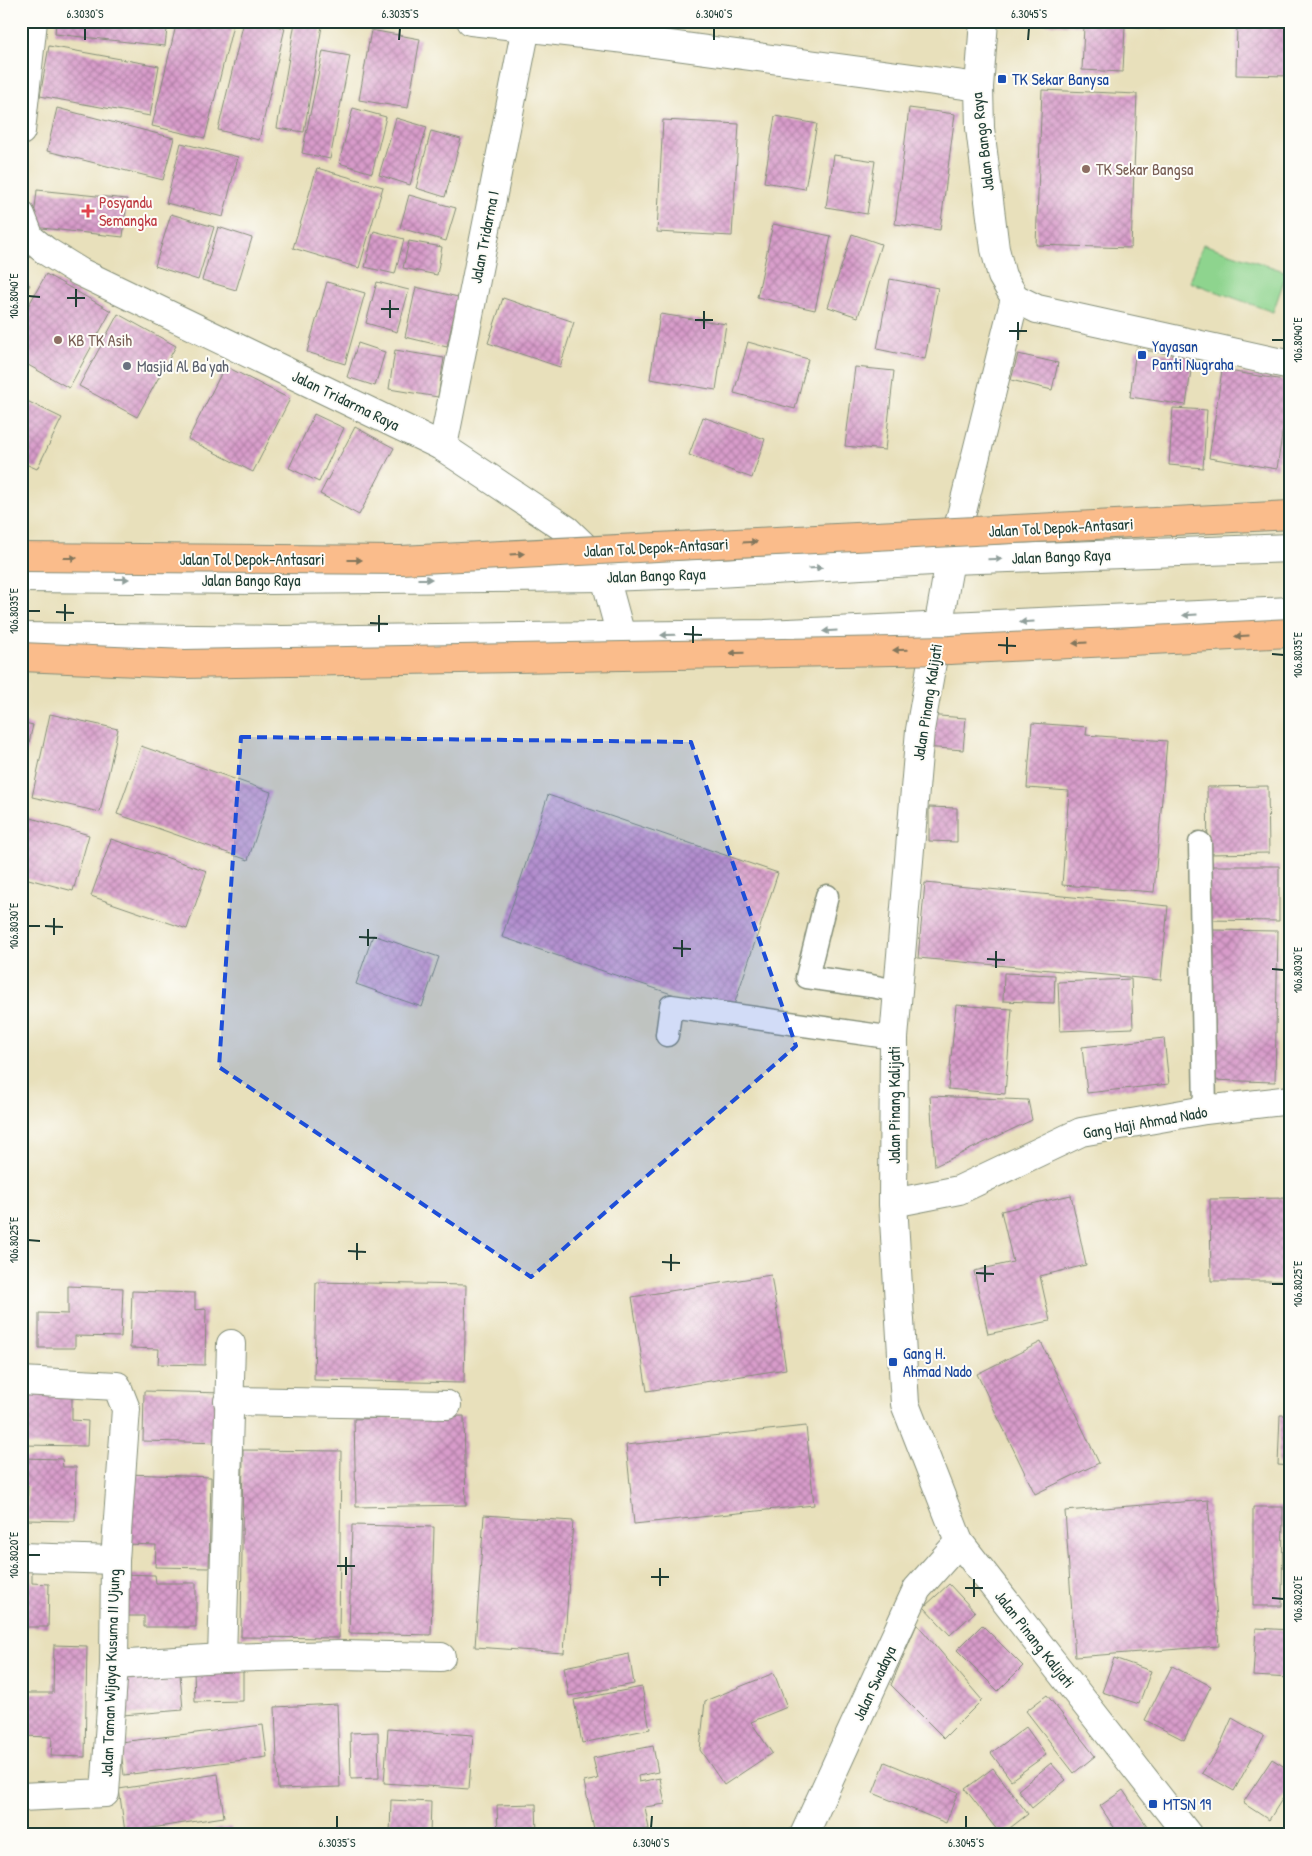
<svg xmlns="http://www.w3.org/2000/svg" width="1312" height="1856" font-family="'Patrick Hand',sans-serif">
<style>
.grass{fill:#8ed48e;stroke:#568861}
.building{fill:url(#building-cross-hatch)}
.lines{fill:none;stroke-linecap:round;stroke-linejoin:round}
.service-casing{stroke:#848e78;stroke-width:25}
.minor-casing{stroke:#848e78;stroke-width:30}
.tertiary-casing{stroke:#848e78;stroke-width:30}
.service{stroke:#fff;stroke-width:22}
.minor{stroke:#fff;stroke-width:28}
.tertiary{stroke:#fff;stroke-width:28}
.motorway-bridge-casing{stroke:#848e78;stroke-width:30;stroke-linecap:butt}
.motorway-bridge{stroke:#fabc8b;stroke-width:28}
.oneway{fill:#82765b}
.oneway2{fill:#8f9e9a}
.marked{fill:#1d4ed8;fill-opacity:0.2;stroke:#1d4ed8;stroke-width:4;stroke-dasharray:10 6;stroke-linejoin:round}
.ticks{fill:none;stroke:#1f3d34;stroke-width:2}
.transit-dot{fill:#1a4fb4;stroke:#fdfcf7;stroke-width:2}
.education-dot{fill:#8d6e63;stroke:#fdfcf7;stroke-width:2}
.health-dot{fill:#e0444e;stroke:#fdfcf7;stroke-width:2}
.worship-dot{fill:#6b7280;stroke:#fdfcf7;stroke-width:2}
.labels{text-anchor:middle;stroke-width:4;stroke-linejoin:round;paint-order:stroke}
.transit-label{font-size:16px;fill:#164399;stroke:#fdfcf7;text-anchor:start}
.street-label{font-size:16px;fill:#1f3d34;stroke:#fdfcf7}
.education-label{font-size:16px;fill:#785e54;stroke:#fdfcf7;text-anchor:start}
.health-label{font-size:16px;fill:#be3a42;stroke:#fdfcf7;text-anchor:start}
.worship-label{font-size:16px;fill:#5b616d;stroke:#fdfcf7;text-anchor:start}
.neatline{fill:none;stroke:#1f3d34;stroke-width:2}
.ticks-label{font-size:12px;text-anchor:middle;fill:#1f3d34}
</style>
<defs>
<pattern id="building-cross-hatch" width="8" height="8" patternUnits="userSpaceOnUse" patternTransform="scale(1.25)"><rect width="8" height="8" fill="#d89bca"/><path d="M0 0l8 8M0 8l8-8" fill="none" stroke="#af80a5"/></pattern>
</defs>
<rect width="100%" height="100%" fill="#fdfcf7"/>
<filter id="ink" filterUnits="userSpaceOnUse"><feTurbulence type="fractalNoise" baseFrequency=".02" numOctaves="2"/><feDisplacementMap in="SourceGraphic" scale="10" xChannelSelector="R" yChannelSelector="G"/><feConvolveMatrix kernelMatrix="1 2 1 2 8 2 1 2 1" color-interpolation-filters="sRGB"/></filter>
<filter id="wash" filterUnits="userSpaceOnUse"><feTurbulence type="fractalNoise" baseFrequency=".0096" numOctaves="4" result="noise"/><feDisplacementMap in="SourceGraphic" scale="20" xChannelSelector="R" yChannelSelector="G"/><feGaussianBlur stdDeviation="1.12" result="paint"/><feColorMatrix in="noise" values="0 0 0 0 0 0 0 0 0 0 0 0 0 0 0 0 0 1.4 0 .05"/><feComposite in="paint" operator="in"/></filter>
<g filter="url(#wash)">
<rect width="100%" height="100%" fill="#e8e0bb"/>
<!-- grass -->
<polygon class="grass" points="1203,244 1287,272 1273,312 1190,282"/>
<g id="blocks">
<!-- building -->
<g class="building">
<polygon points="56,21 168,21 165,46 55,34"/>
<polygon points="177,21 234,21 205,138 152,126"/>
<polygon points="244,21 256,21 285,28 259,140 218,130"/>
<polygon points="1045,21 1165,21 1165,29 1125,26 1123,72 1082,70 1084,26 1044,24"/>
<polygon points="1237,21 1291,21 1291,76 1236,75"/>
<polygon points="295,22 322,26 304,132 277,128"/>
<polygon points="371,30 420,39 408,108 359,100"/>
<polygon points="49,46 159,66 150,116 40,96"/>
<polygon points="323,51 350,56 330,159 302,153"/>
<polygon points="1042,90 1137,94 1131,248 1036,245"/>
<polygon points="57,108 174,138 163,180 47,151"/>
<polygon points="353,108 386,117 372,173 339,163"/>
<polygon points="909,108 955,114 940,230 895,224"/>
<polygon points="775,116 817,124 805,189 764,182"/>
<polygon points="396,118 427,127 410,185 379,175"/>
<polygon points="663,120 739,124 732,236 657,232"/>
<polygon points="431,131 461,139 445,197 416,188"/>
<polygon points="181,143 238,157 223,217 166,203"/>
<polygon points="834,155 875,161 867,214 826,207"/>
<polygon points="317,168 383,187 359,268 293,248"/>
<polygon points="37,190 127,199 123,237 33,227"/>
<polygon points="409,195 456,208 446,241 400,228"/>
<polygon points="171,214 214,227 198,280 155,266"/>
<polygon points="773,224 831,236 815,310 757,297"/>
<polygon points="218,227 252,238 236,290 202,280"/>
<polygon points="374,231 404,239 395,274 365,267"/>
<polygon points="852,234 881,244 858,317 828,307"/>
<polygon points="409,241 442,247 437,275 403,268"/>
<polygon points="46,274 111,311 69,388 21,361 21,319"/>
<polygon points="21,279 30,285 21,299"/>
<polygon points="890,279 938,288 925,359 877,349"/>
<polygon points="327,282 365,293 345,364 307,352"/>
<polygon points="377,282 409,290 397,332 366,323"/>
<polygon points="416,287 458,297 447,347 405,337"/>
<polygon points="503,298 574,322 560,367 488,343"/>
<polygon points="118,314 176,346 137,417 79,386"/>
<polygon points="660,314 726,324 716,390 650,379"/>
<polygon points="748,342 808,359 795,409 734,393"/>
<polygon points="358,343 385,352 375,386 347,377"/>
<polygon points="1136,349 1193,357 1186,405 1130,397"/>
<polygon points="395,350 444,358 438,397 389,389"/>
<polygon points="1018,354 1058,363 1052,390 1011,380"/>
<polygon points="225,366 290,399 253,472 188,439"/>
<polygon points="855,367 894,371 885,450 845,446"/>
<polygon points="1222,370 1290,381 1277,469 1209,458"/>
<polygon points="25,400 62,418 37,469 21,462 21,406"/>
<polygon points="1173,408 1207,410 1203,468 1169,465"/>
<polygon points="314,414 344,428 319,482 289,468"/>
<polygon points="703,417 765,439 752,478 689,455"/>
<polygon points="355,427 394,448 359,515 320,494"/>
<polygon points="50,714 118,729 100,812 32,797"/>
<polygon points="926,715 966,718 963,750 924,747"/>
<polygon points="21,722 33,725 22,773 21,773"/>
<polygon points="1032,723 1087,727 1086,735 1167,741 1154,892 1062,885 1069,791 1027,788"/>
<polygon points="141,746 271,792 248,860 117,814"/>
<polygon points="1268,786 1269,853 1208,854 1207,787"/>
<polygon points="548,795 778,873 731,1014 502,937"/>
<polygon points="929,807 957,808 957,842 929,841"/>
<polygon points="21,815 89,835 73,891 21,877"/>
<polygon points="111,839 207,871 187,929 91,896"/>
<polygon points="1209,866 1279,866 1279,921 1207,920"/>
<polygon points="925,883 1168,906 1161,980 918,958"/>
<polygon points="1212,930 1278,931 1275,1082 1208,1080"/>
<polygon points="373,935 439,957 422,1007 356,984"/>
<polygon points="1004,973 1055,975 1054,1003 1003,1001"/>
<polygon points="1131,979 1133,1028 1060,1031 1058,982"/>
<polygon points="956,1005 1012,1009 1005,1094 948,1089"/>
<polygon points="1164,1038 1169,1084 1087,1093 1082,1047"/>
<polygon points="930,1096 1028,1100 1032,1120 935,1166"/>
<polygon points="1071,1195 1086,1265 1040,1276 1050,1321 988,1334 974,1271 1013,1262 1001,1211"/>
<polygon points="1291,1198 1291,1281 1211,1281 1210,1199"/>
<polygon points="771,1275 786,1369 647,1391 632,1297"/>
<polygon points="316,1282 466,1285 464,1383 314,1380"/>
<polygon points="68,1286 123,1288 121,1337 75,1336 75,1348 39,1348 39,1313 68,1314"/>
<polygon points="21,1290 26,1290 25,1320 21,1320"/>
<polygon points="132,1291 195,1293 195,1310 206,1309 205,1365 158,1364 159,1349 130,1348"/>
<polygon points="1041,1342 1099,1463 1035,1494 977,1374"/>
<polygon points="21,1387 72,1392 72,1420 88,1421 87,1446 21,1445"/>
<polygon points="144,1391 225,1393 224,1443 143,1441"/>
<polygon points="1280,1415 1291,1415 1291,1466 1278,1465"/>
<polygon points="464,1416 466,1505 356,1507 354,1419"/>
<polygon points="806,1426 814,1505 634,1524 626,1445"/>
<polygon points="243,1450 341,1451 339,1638 241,1637"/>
<polygon points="21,1458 62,1459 63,1467 76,1467 75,1521 27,1520 28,1486 21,1486"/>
<polygon points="127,1474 211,1477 209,1568 155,1567 156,1545 126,1544"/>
<polygon points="1208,1500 1219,1646 1075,1657 1065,1511"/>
<polygon points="1253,1507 1283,1507 1282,1606 1253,1606"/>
<polygon points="484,1515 573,1521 564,1653 475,1647"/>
<polygon points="352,1525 434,1527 431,1635 349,1633"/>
<polygon points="21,1565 32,1566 32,1583 49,1584 48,1627 21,1627"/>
<polygon points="119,1574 155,1575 156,1583 196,1583 196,1627 144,1627 144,1616 119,1616"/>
<polygon points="949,1584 975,1612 950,1635 924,1607"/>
<polygon points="917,1624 982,1700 944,1738 891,1685"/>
<polygon points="982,1625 1023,1666 998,1691 957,1650"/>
<polygon points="1256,1628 1291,1630 1291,1678 1253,1676"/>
<polygon points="54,1645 87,1646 85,1757 51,1756 52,1737 21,1736 21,1693 53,1693"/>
<polygon points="629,1654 634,1684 569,1696 564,1667"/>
<polygon points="1114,1658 1151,1671 1139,1704 1102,1692"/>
<polygon points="1172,1666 1211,1686 1184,1740 1145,1720"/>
<polygon points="243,1669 243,1701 195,1702 194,1670"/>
<polygon points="774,1673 787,1707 751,1722 772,1753 724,1785 700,1750 705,1701"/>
<polygon points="180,1674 183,1710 123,1715 120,1679"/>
<polygon points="642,1687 650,1729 582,1743 574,1700"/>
<polygon points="1047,1695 1095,1756 1074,1773 1026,1711"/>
<polygon points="337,1704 340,1787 278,1789 275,1707"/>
<polygon points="1232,1718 1264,1736 1234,1791 1202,1773 1217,1752"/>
<polygon points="263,1725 267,1757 124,1775 120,1742"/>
<polygon points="1026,1727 1046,1755 1011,1780 991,1753"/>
<polygon points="388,1729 473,1735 469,1789 384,1783"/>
<polygon points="378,1732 379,1778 351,1779 350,1733"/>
<polygon points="653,1746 658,1772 638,1776 639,1782 660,1778 665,1804 645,1807 649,1829 621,1835 595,1835 584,1782 598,1779 593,1758"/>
<polygon points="1272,1759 1291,1771 1291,1785 1269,1820 1243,1803"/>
<polygon points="885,1762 958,1792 946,1823 873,1793"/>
<polygon points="1051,1763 1066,1780 1032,1808 1018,1790"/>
<polygon points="993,1768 1028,1814 1001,1835 965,1789"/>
<polygon points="218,1774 224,1817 125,1832 119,1789"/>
<polygon points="1123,1790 1153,1835 1119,1835 1100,1806"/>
<polygon points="391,1800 431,1802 430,1835 390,1835"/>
<polygon points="536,1804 537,1835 498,1835 497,1805"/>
<polygon points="231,1827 232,1835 189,1835 189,1834"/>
</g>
</g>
</g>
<g filter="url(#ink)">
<use href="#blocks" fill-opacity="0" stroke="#848e78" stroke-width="1"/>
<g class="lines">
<!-- service casing -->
<g class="service-casing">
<g id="service">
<polyline points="1200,843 1205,1110"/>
<polyline points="827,896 807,977 871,986 897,991"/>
<polyline points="667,1035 671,1006 894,1038"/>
</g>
</g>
<!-- minor casing -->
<g class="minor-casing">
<g id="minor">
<polyline points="979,87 984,21"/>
<polyline points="21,131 33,21"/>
<polyline points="21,215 30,238 46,251 80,272 441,446 497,483 567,530 595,557 605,577 621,636"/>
<polyline points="1015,298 950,560 920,730 894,1038 893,1203 905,1404 959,1542 1188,1835"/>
<polyline points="441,446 445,436 526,27"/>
<polyline points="893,1203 959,1190 1081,1132 1205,1110 1291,1100"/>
<polyline points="21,1381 117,1386 126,1409 115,1560 114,1665 105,1793 21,1797"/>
<polyline points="228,1401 447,1405"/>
<polyline points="21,1557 115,1560"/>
<polyline points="222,1658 231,1344"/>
<polyline points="114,1665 222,1658 340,1655 441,1657"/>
<polyline points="804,1835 917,1589 959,1542"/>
</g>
</g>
<!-- tertiary casing -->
<g class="tertiary-casing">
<g id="tertiary">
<polyline points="471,21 625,39 979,87 980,128 995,249 1002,276 1015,298 1037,309 1291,365"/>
<polyline points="21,578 271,580 605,577 718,573 950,560 1291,548"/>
<polyline points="21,637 282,640 765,634 1291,611"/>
</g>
</g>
<!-- service -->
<use href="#service" class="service"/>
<!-- minor -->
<use href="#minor" class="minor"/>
<!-- tertiary -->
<use href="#tertiary" class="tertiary"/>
<!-- motorway-bridge casing -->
<g class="motorway-bridge-casing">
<g id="motorway-bridge">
<polyline points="21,557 401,560 1291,515"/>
<polyline points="21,657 185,664 950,650 1291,633"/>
</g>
</g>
<!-- motorway-bridge -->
<use href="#motorway-bridge" class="motorway-bridge"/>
</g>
<!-- one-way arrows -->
<defs><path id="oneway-solid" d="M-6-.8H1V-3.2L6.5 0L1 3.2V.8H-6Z" transform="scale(1.25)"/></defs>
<g class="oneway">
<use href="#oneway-solid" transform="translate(750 542) rotate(-3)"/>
<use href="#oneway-solid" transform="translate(517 554) rotate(-3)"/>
<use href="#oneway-solid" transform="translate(70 558)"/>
<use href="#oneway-solid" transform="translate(355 560)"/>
<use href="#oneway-solid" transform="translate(1242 636) rotate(177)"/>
<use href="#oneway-solid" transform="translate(1080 643) rotate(177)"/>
<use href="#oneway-solid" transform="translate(900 650) rotate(179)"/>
<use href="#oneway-solid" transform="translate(737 653) rotate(179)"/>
</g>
<g class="oneway2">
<use href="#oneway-solid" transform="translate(995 559) rotate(-2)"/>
<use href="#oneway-solid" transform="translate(815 568) rotate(-3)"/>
<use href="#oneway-solid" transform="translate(122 579)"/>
<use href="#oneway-solid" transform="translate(425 579)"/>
<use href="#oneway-solid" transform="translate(1190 615) rotate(177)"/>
<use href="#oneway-solid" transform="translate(1027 622) rotate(177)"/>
<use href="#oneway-solid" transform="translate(830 631) rotate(177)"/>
<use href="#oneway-solid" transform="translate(668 635) rotate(179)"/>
</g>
</g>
<!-- marked area -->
<path class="marked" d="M241,737L691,742L796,1046L531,1277L219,1067Z"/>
<!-- ticks -->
<path class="ticks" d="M85,40V28M399,40L400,28M714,40V28M1028,40L1029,28M28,296L40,297M67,298H85M76,307V289M381,309H399M390,318V300M695,320H713M704,329V311M1009,331H1027M1018,340V322M1272,340H1284M28,611H40M56,612L74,613M65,621V604M370,623L388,624M379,632V615M684,634L702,635M693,643V626M998,645L1016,646M1007,654V637M1272,654L1284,655M28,926H40M45,926L63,927M54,935V918M359,937L377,938M368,946V929M673,948L691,949M682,957V940M987,959L1005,960M996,968V951M1272,969L1284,970M28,1240L40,1241M348,1251L366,1252M357,1260V1243M662,1262L680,1263M671,1271V1254M976,1273L994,1274M985,1282V1265M1272,1284H1284M28,1555H40M337,1566H355M346,1575V1557M651,1577H669M660,1586V1568M965,1588H983M974,1597V1579M1272,1598L1284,1599M337,1828V1816M651,1828L652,1816M966,1828V1816"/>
<!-- markers -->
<g class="transit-dot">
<rect x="997" y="74" width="10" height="10" rx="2.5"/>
<rect x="1137" y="350" width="10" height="10" rx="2.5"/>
<rect x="888" y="1357" width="10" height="10" rx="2.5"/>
<rect x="1148" y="1799" width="10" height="10" rx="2.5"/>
</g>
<g class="education-dot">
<circle cx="1086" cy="169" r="5"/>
<circle cx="58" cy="340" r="5"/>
</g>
<path class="health-dot" d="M85.5 203.5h5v5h5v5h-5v5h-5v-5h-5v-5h5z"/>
<circle class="worship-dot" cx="127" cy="366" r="5"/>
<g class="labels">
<!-- transit labels -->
<g class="transit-label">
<text x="1012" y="85">TK Sekar Banysa</text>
<text x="1152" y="352">Yayasan<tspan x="1152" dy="18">Panti Nugraha</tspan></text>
<text x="903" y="1359">Gang H.<tspan x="903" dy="18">Ahmad Nado</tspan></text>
<text x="1163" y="1810">MTSN 19</text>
</g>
<!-- street labels -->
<g class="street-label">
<text transform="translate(982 142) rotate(-97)" y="6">Jalan Bango Raya</text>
<text transform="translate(484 237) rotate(-79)" y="6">Jalan Tridarma I</text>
<text transform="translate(346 400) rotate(26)" y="6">Jalan Tridarma Raya</text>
<text transform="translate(1061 527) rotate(-3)" y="6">Jalan Tol Depok–Antasari</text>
<text transform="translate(656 547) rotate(-3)" y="6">Jalan Tol Depok–Antasari</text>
<text transform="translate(1061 556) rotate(-2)" y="6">Jalan Bango Raya</text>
<text x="252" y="565">Jalan Tol Depok–Antasari</text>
<text transform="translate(656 575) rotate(-2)" y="6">Jalan Bango Raya</text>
<text x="251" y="586">Jalan Bango Raya</text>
<text transform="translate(927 702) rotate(-81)" y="6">Jalan Pinang Kalijati</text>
<text transform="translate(894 1105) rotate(-90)" y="6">Jalan Pinang Kalijati</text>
<text transform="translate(1145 1122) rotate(-10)" y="6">Gang Haji Ahmad Nado</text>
<text transform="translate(1035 1639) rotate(52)" y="6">Jalan Pinang Kalijati</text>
<text transform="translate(110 1673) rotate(-88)" y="6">Jalan Taman Wijaya Kusuma II Ujung</text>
<text transform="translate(874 1683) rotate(-65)" y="6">Jalan Swadaya</text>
</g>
<!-- education labels -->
<g class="education-label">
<text x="1096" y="175">TK Sekar Bangsa</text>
<text x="68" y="346">KB TK Asih</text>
</g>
<!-- health labels -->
<g class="health-label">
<text x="99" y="208">Posyandu<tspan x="99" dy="18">Semangka</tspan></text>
</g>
<!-- worship labels -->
<g class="worship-label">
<text x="137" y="372">Masjid Al Ba'yah</text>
</g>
</g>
<!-- margin -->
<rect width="1312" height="1856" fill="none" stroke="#fdfcf7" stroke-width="55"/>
<rect x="28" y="28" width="1256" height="1800" class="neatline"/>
<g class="ticks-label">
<text x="85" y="18">6.3030°S</text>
<text x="400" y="18">6.3035°S</text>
<text x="714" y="18">6.3040°S</text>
<text x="1029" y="18">6.3045°S</text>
<text transform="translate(14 296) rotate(-90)" y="4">106.8040°E</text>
<text transform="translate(1298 340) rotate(-90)" y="4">106.8040°E</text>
<text transform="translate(14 611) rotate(-90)" y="4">106.8035°E</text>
<text transform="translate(1298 655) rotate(-90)" y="4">106.8035°E</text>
<text transform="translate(14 926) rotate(-90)" y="4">106.8030°E</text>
<text transform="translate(1298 970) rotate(-90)" y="4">106.8030°E</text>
<text transform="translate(14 1240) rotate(-90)" y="4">106.8025°E</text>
<text transform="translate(1298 1284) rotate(-90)" y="4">106.8025°E</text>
<text transform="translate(14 1555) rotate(-90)" y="4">106.8020°E</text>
<text transform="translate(1298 1599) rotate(-90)" y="4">106.8020°E</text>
<text x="337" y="1847">6.3035°S</text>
<text x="651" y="1847">6.3040°S</text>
<text x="966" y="1847">6.3045°S</text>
</g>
</svg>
